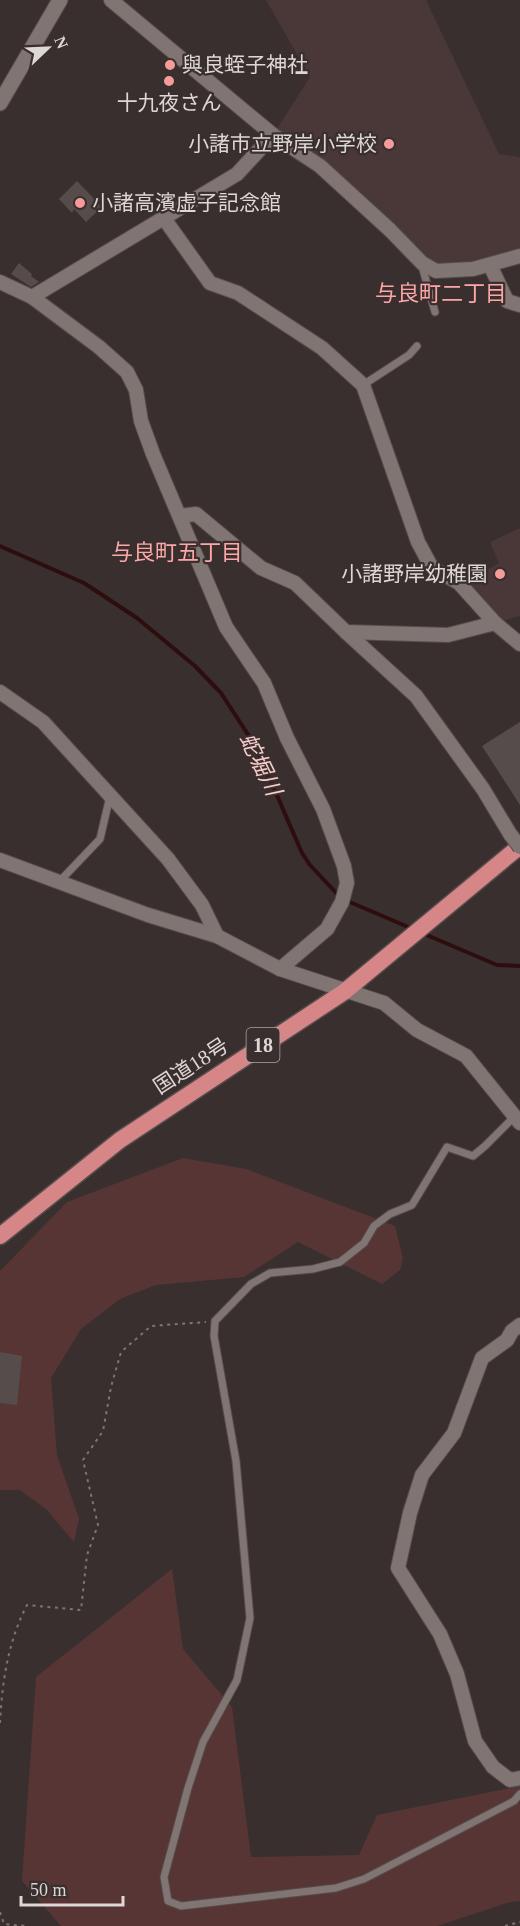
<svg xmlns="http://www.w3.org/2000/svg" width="520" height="1926" font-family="'Times New Roman','Noto Sans JP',serif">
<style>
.built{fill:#493837}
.green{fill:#583535}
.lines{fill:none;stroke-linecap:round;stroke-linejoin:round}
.stream{stroke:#2e0d0e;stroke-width:4}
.building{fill:#574c4c}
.service-casing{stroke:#554d4c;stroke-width:9}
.minor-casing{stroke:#554d4c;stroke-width:16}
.tertiary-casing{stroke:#554d4c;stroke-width:17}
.trunk-casing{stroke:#554d4c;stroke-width:19}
.path{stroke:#7d7574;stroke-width:2;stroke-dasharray:3 4.5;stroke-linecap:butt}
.service{stroke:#817574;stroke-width:7}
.minor{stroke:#817574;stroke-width:14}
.tertiary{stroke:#817574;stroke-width:15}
.trunk{stroke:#d68686;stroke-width:16}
.minor-bridge-casing{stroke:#554d4c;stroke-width:16;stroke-linecap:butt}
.minor-bridge{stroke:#817574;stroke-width:14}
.poi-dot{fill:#f59b9a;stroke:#392f2e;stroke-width:2}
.labels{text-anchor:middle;stroke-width:4.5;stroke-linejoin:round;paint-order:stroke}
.shield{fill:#392f2e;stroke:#aca5a4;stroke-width:1.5}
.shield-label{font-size:20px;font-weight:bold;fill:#ddd7d6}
.poi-label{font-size:21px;fill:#ddd7d6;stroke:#392f2e;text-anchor:start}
.street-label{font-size:21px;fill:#ddd7d6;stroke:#392f2e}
.neighbourhood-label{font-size:22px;fill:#fca7a6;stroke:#392f2e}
.water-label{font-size:22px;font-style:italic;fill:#f8ccca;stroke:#392f2e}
</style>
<rect width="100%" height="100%" fill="#392f2e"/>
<!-- built -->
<g class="built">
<polygon points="266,0 426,0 499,154 519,157 520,159 520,255 436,271 273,135 310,77"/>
<polygon points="520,528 520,616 495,623 462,585 499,563 490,542"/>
</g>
<!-- green -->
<g class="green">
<polygon points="183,1158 246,1169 395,1226 403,1259 400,1270 382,1284 298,1242 244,1277 156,1285 120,1299 81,1329 51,1378 57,1455 79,1519 74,1542 46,1509 20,1490 0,1490 0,1271 67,1202"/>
<polygon points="172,1569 183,1649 232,1707 251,1857 359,1855 377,1815 520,1786 520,1901 510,1902 437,1926 61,1926 22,1881 36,1677"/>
</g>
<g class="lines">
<!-- stream -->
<g class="stream">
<polyline points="0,546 84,583 137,618 195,666 221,693 256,747 302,853 310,865 339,896"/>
<polyline points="345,900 413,929"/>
<polyline points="422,933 497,965 520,966"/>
</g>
</g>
<!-- building -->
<g class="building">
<polygon points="77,181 102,207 86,222 74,209 72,213 59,199"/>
<polygon points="19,263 32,274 31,276 39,282 31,287 11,274"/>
<polygon points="520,722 520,805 482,746"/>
<polygon points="0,1352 22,1356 17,1405 0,1403"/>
</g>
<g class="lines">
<!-- service casing -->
<g class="service-casing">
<g id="service">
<polyline points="422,266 435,312"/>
<polyline points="363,385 409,355 417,346"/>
<polyline points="58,883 100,839 110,796"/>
<polyline points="514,1117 485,1146 473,1156 447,1147 412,1205 390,1214 374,1226 364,1243 340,1262 313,1269 270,1273 251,1284 215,1321 214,1336 236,1461 250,1618 237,1680 203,1742 188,1788 164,1877 168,1901 181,1906 336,1888 364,1879 514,1801 520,1794"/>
</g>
</g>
<!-- minor casing -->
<g class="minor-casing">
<g id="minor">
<polyline points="111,0 273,135 320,166 390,230 422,263 436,271 473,269 520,256"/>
<polyline points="163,217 210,283 238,293 322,348 363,385 418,542 432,568 459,583 495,623 520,644"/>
<polyline points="490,265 507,301 520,305"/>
<polyline points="0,282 32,297 99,347 127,372 136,390 141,421 153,454 226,627 264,683 287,738 323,809 344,866 347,883 342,902 327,929 280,969"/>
<polyline points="32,297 237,174 273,135"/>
<polyline points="180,516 196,514 261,568 295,583 346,632 448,635 495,623"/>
<polyline points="346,632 416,696 483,789 510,834"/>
<polyline points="0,692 43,722 168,859 202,905 217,936"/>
<polyline points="0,860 148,915 217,936 280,969 384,1003 417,1030 466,1056 520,1123"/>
<polyline points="520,1325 512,1331 507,1340 482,1358 454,1433 422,1475 410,1513 398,1568 440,1634 457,1674 475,1741 493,1767 510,1780 520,1778"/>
</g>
</g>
<!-- tertiary casing -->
<g class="tertiary-casing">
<polyline id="tertiary" points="0,103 60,0"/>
</g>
<!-- trunk casing -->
<g class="trunk-casing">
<polyline id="trunk" points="0,1236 120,1140 344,992 520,846"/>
</g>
<!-- path -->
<g class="path">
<path d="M0,1723C2,1683 8,1641 27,1605L81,1610L87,1555L98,1525L83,1460L103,1431L111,1387L121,1352L151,1326L206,1322"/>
<polyline points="0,1912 4,1924 26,1926"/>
<polyline points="505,1926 520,1922"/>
</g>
<!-- service -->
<use href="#service" class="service"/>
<!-- minor -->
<use href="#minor" class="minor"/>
<!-- tertiary -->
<use href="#tertiary" class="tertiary"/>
<!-- trunk -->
<use href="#trunk" class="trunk"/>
<!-- minor-bridge casing -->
<g class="minor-bridge-casing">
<polyline id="minor-bridge" points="510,834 520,847"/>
</g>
<!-- minor-bridge -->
<use href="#minor-bridge" class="minor-bridge"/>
</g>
<!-- markers -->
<g class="poi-dot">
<circle cx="170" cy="65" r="6"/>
<circle cx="169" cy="81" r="6"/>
<circle cx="389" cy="144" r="6"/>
<circle cx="80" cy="203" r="6"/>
<circle cx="500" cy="574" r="6"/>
</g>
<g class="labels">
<!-- shield labels -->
<rect class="shield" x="246.5" y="1028" width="33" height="34" rx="4.5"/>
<g class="shield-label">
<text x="263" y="1052">18</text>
</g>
<!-- poi labels -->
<g class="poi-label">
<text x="182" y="72">與良蛭子神社</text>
<text x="169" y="110" text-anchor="middle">十九夜さん</text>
<text x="377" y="151" text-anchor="end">小諸市立野岸小学校</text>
<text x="92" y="210">小諸高濱虚子記念館</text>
<text x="488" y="581" text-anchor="end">小諸野岸幼稚園</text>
</g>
<!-- street labels -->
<g class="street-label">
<text transform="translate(191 1066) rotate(-33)" y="7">国道18号</text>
</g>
<!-- neighbourhood labels -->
<g class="neighbourhood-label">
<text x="441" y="301">与良町二丁目</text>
<text x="177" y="560">与良町五丁目</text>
</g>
<!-- water labels -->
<g class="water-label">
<text transform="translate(261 764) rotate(64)" y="8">蛇堀川</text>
</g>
</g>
<!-- north arrow -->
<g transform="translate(48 48) rotate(67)" stroke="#392f2e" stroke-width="4.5" paint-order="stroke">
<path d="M0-4.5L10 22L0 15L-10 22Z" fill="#ddd7d6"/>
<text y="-9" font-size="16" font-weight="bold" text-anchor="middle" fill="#ddd7d6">N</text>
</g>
<!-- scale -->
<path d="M21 1896v9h102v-9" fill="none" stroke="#ddd7d6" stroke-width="3"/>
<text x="30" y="1896" font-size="18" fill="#ddd7d6" stroke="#392f2e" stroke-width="4.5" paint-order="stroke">50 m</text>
</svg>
